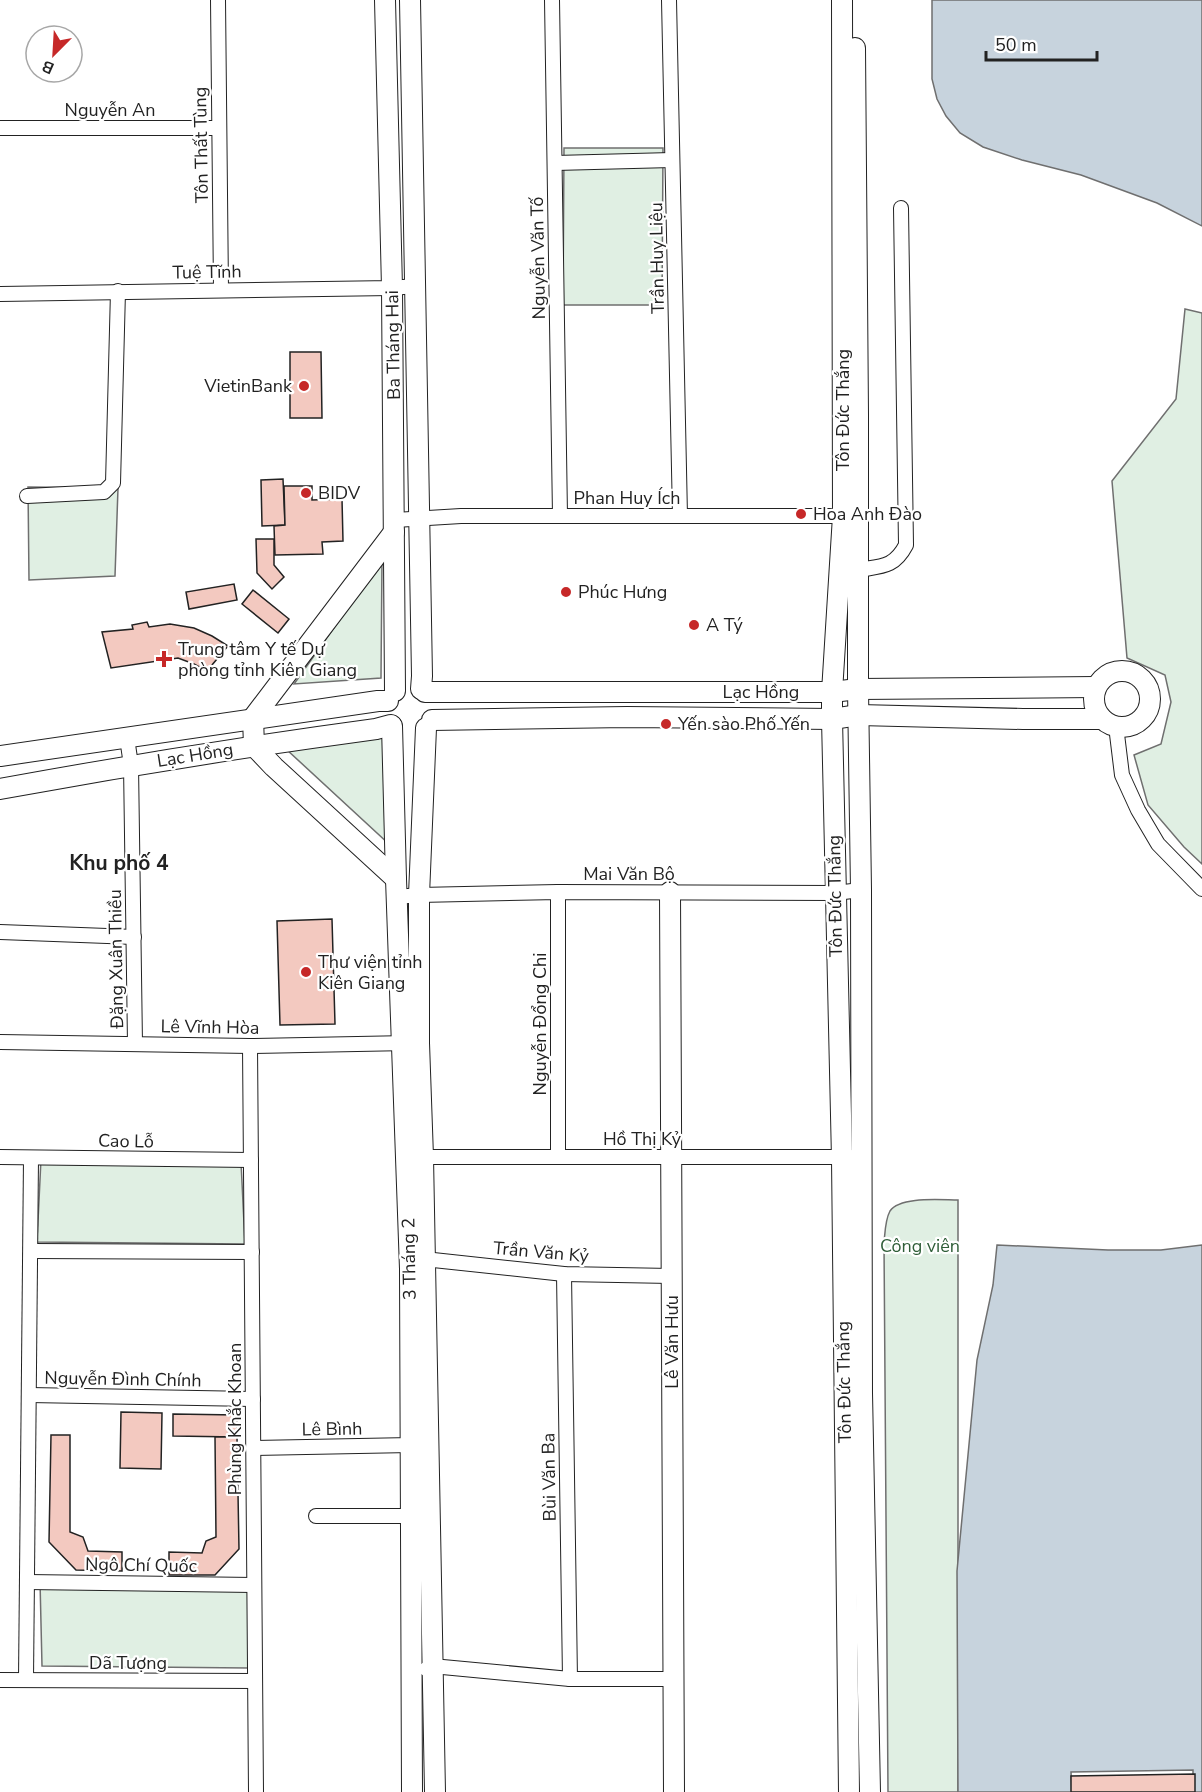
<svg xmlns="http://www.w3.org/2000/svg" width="1202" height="1792" font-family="'Nunito Sans',sans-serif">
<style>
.green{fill:#e0efe3;stroke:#6f6f6f;stroke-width:1.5}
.water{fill:#c7d3dd;stroke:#6f6f6f;stroke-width:1.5}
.pier{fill:#fff;stroke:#6f6f6f;stroke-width:1.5}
.building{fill:#f3c9c0;stroke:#222;stroke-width:1.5}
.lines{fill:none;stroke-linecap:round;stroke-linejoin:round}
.street-casing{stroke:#222;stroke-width:16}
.secondary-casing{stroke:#222;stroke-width:22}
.street{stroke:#fff;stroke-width:14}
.secondary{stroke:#fff;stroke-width:20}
.poi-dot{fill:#c62828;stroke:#fff;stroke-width:2}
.labels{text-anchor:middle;stroke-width:4.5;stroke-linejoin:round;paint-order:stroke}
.street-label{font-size:18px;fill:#222;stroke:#fff}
.poi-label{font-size:18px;fill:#222;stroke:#fff;text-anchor:start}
.park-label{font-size:18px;fill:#2f5e38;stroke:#fff}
.quarter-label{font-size:21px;font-weight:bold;fill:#222;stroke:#fff}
</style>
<rect width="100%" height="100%" fill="#fff"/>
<!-- green -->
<g class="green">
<polygon points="564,148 663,148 662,305 563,305"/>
<polygon points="1185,309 1202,313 1202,864 1184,847 1148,805 1134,755 1161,744 1171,702 1165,675 1127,658 1112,481 1176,399"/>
<polygon points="28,487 118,488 115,576 29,580"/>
<polygon points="382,560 381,678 294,684"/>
<polygon points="387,734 390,845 286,749"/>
<polygon points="41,1159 241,1162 245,1244 37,1242"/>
<path d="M958,1200V1792H888L884,1243C885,1233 885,1220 890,1211C900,1196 941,1200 958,1200Z"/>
<polygon points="40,1581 248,1585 248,1668 42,1666"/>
</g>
<!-- water -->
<g class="water">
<polygon points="932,0 1202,0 1202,226 1157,203 1081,175 1022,160 983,147 960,133 946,116 937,99 932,79"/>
<polygon points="997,1245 1108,1250 1161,1250 1202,1245 1202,1792 958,1792 957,1571 977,1360 993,1285"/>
</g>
<!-- pier -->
<polygon class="pier" points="1193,1770 1193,1792 1072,1792 1071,1772"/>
<!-- building -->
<g class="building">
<polygon points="290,352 321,352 322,418 290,418"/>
<polygon points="283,479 285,525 262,526 261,480"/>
<polygon points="284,486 312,486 312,500 342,499 343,541 322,542 323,554 275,555 274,526 285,525"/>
<polygon points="256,539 274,539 274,565 284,577 272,589 257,573"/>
<polygon points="234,584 237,600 189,609 186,592"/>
<polygon points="253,590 289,619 278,633 242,604"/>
<polygon points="147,622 149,627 170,624 194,628 212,636 228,646 212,665 216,668 210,673 194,664 178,658 111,668 102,632 133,629 132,625"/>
<polygon points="332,919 335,1024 280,1025 277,921"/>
<polygon points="121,1412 162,1413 161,1469 120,1468"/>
<polygon points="173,1414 237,1415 237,1437 173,1436"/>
<polygon points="51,1435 70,1435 70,1532 83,1537 88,1551 122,1552 122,1571 76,1570 49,1542"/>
<polygon points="215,1437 237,1437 239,1549 215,1575 169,1575 169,1552 202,1553 206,1541 216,1537"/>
<polygon points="1195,1774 1195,1792 1071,1792 1071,1776"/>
</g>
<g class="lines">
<!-- street casing -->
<g class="street-casing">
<g id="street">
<polyline points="218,0 221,290"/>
<polyline points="552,0 560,516"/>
<polyline points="669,0 680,516"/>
<polyline points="0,128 219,128"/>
<polyline points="555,163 672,160"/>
<polyline points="0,294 392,288 415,286"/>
<polyline points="27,496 104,492 113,483 118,291"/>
<polyline points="395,520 461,516 843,516 851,513"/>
<path d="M858,570C881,566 894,568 906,545L901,208"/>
<polyline points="1116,726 1122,775 1138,810 1158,844 1202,889"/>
<polyline points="127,738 131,765 135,1044"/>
<polyline points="558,892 558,1157"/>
<polyline points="397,897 419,895 558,892 835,893 861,890"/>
<polyline points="0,932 134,937"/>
<polyline points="0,1042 250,1046 409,1043"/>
<polyline points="250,1046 256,1792"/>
<polyline points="0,1157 251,1160"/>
<polyline points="423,1157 851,1157"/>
<polyline points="31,1251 252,1252"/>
<polyline points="418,1264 424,1259 564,1274 671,1276"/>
<polyline points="564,1274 570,1679"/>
<polyline points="29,1395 253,1399"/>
<polyline points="253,1448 411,1445 416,1441"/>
<polyline points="316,1516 411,1516"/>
<polyline points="27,1582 254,1585"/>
<polyline points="426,1669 432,1666 570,1679 674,1679"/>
<polyline points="0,1680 255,1681"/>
<polyline points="26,1680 31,1158"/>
</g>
</g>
<!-- secondary casing -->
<g class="secondary-casing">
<g id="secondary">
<polyline points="385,0 392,288 395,691"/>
<polyline points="410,0 422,676 421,689"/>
<polyline points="842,0 843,516 832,692 832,719 842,1159 849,1792"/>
<polyline points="855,48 858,415 858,689 861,890 862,1393 870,1792"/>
<polyline points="394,532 253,718 254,746 274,767 396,879"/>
<circle cx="1122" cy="699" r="28"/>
<polyline points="425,692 832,692 858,689 1096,687"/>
<polyline points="432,720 627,717 832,719 859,715 1023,719 1102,719"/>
<polyline points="392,726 396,879 410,1269 412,1792"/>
<polyline points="426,728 419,895 419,1043 423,1157 435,1792"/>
<polyline points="0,756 378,701 388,701"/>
<path d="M0,789C125,766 250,746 376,729L391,725"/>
<polyline points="670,892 674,1792"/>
</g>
</g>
<!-- street -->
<use href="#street" class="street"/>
<!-- secondary -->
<use href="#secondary" class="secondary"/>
</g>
<!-- markers -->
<g class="poi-dot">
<circle cx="304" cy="386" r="6"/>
<circle cx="306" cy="493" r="6"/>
<circle cx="801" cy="514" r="6"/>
<circle cx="566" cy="592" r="6"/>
<circle cx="694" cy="625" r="6"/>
<path d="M161 650h6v6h6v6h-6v6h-6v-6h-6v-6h6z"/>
<circle cx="666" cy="724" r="6"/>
<circle cx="306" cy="972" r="6"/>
</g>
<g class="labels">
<!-- street labels -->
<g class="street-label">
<text x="110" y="116">Nguyễn An</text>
<text transform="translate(201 145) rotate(-91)" y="6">Tôn Thất Tùng</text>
<text transform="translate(538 258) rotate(-91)" y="6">Nguyễn Văn Tố</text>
<text transform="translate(657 258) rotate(-91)" y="6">Trần Huy Liệu</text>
<text transform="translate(207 272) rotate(-1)" y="6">Tuệ Tĩnh</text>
<text transform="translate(393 345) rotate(-91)" y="6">Ba Tháng Hai</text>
<text transform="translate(843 410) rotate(-90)" y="6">Tôn Đức Thắng</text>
<text x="627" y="504">Phan Huy Ích</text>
<text x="761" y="698">Lạc Hồng</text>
<text transform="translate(195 755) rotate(-9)" y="6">Lạc Hồng</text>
<text x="629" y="880">Mai Văn Bộ</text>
<text transform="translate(835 896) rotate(-91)" y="6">Tôn Đức Thắng</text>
<text transform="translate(116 959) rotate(-91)" y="6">Đặng Xuân Thiều</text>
<text transform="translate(540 1024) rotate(-90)" y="6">Nguyễn Đổng Chi</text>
<text transform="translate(210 1027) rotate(1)" y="6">Lê Vĩnh Hòa</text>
<text x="642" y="1145">Hồ Thị Kỷ</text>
<text transform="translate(126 1141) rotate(1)" y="6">Cao Lỗ</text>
<text transform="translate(541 1252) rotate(5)" y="6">Trần Văn Kỷ</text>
<text transform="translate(409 1259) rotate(-91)" y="6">3 Tháng 2</text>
<text transform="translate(672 1342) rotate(-90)" y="6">Lê Văn Hưu</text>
<text transform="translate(123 1379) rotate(1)" y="6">Nguyễn Đình Chính</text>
<text transform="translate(844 1382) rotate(-91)" y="6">Tôn Đức Thắng</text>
<text transform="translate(235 1419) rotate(-90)" y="6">Phùng Khắc Khoan</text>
<text transform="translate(332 1429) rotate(-1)" y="6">Lê Bình</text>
<text transform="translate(549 1477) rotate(-91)" y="6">Bùi Văn Ba</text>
<text transform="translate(141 1565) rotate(1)" y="6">Ngô Chí Quốc</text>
<text x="128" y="1669">Dã Tượng</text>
</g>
<!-- poi labels -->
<g class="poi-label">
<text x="292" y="392" text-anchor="end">VietinBank</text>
<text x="318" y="499">BIDV</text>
<text x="813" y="520">Hoa Anh Đào</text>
<text x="578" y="598">Phúc Hưng</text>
<text x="706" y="631">A Tý</text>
<text x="178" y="655">Trung tâm Y tế Dự<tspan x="178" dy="21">phòng tỉnh Kiên Giang</tspan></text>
<text x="678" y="730">Yến sào Phố Yến</text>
<text x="318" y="968">Thư viện tỉnh<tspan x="318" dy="21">Kiên Giang</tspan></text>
</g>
<!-- park labels -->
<g class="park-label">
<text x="920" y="1252">Công viên</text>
</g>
<!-- quarter labels -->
<g class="quarter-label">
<text x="119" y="870">Khu phố 4</text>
</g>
</g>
<!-- north arrow -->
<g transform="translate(54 54) rotate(204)"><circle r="28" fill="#ffffff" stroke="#a7a7a7" stroke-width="1.5"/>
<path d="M0-4.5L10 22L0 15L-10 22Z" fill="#c62828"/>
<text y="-9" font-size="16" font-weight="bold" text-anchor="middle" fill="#222222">B</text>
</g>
<!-- scale -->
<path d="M986 51v9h111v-9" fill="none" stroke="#222222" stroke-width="3"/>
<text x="995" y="51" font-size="18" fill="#222222" stroke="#ffffff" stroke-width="4.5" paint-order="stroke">50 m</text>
</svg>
